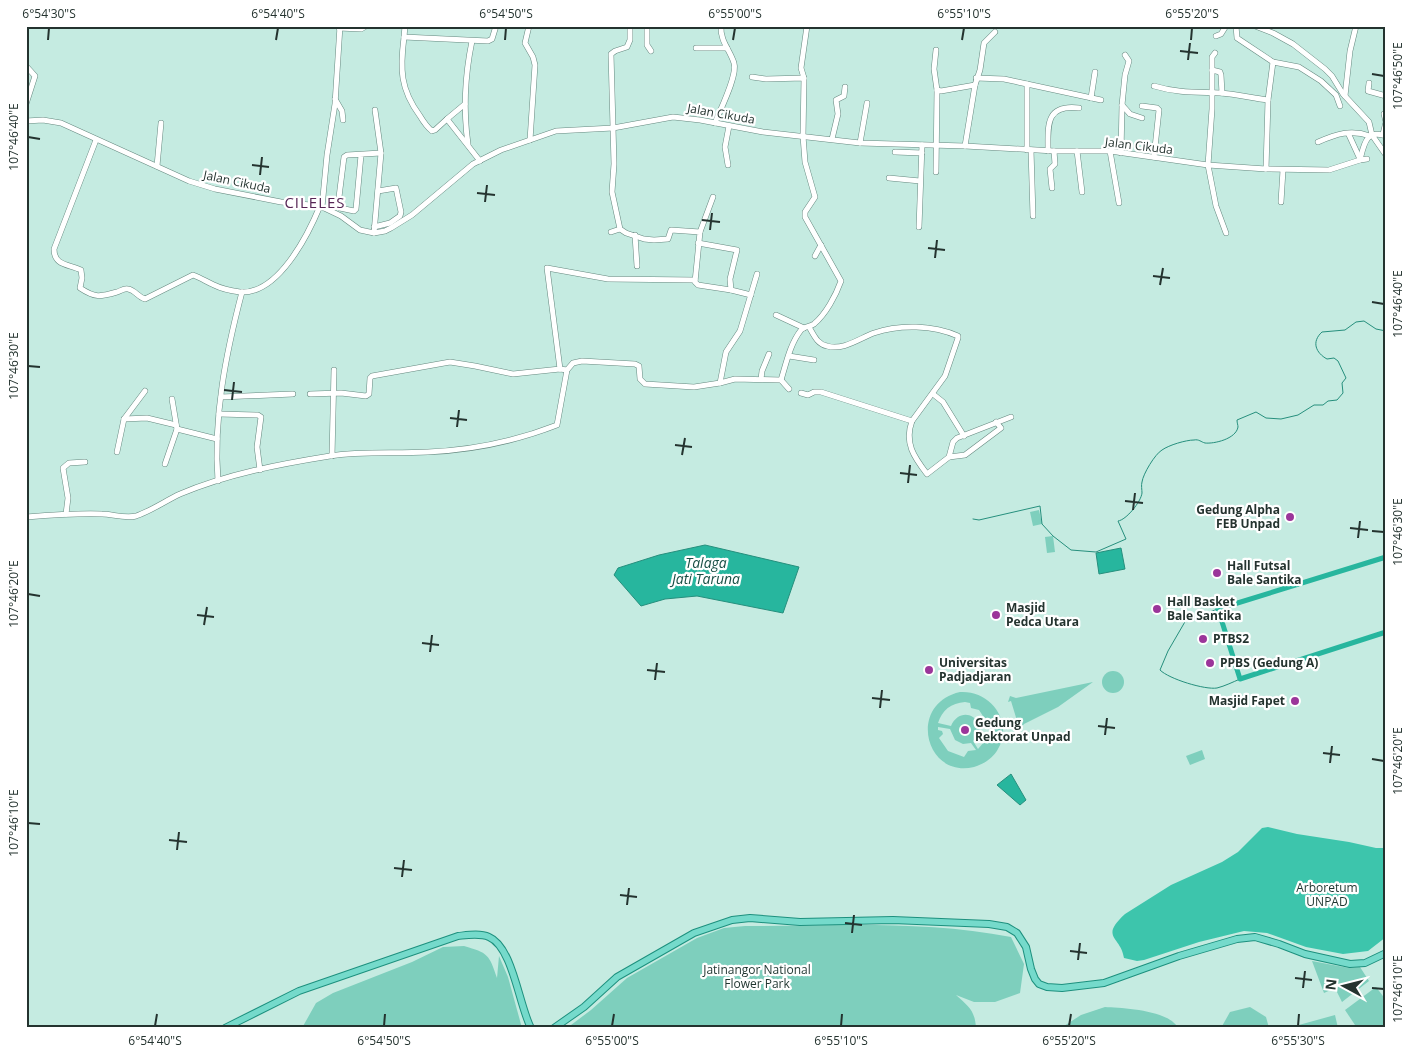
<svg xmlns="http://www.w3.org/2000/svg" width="1412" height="1054" font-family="'Open Sans',sans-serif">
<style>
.green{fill:#7ecfbd;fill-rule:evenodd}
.forest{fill:#3dc5ac}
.water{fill:#27b69e;stroke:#268f7d}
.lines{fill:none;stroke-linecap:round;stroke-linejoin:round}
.stream{stroke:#268f7d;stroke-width:1}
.canal{stroke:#27b69e;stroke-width:5}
.minor-casing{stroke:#65887f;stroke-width:6}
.major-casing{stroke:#1d907e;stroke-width:8}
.minor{stroke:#fff;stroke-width:5}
.major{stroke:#75dacb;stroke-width:6}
.ticks{fill:none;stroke:#24332f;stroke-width:2}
.poi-dot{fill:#9b359a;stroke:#fff;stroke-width:2}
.labels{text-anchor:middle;stroke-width:4.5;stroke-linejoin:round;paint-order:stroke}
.street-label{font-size:12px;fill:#24332f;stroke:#fff}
.poi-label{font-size:12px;font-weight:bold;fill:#24332f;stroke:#fff;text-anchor:start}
.park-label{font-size:12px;fill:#1e342f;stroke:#fff}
.water-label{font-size:14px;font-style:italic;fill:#184f45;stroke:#fff}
.quarter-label{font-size:15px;letter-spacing:1px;fill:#562555;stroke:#fff}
.neatline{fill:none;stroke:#24332f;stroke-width:2}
.ticks-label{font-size:12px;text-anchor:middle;fill:#24332f}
</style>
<rect width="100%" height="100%" fill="#c5ebe1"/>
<!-- green -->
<g class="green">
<polygon points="1039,510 1042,524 1033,526 1030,512"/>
<polygon points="1053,536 1055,552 1047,553 1045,537"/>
<circle cx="1113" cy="682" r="11"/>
<polygon points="1093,682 1058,707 1024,724 1021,728 1019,728 1015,725 1018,724 1011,701 1008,702 1010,696 1016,698"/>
<path d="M960,692C990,690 1014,721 998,749C993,758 984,764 974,767C925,779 907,704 960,692ZM965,702L970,703L971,708L979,710L987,722L979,724C972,711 957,712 951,726L938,723C942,710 951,703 965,702ZM988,725L989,729L992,728L991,738L988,744L984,742L978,749L973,741L978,736L980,727ZM938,727L950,729L955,740L963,744L971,743L976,750L968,751L964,757L948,751L939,738L943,734L942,731L938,730Z"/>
<polygon points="1202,750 1205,759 1190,765 1186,756"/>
<path d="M745,926C833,926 924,920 1011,937L1024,964L1020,993L995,1002H974L956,995C968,1006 975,1010 976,1028H567L591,1010L627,978L697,938L724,928Z"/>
<path d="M464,946C488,953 489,954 497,978L499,956L508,977L522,1028H302L316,1003L333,993L412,962L443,947Z"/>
<polygon points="1312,961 1349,968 1360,967 1369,981 1342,1002 1335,988 1324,993"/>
<polygon points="1376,987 1386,1000 1386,1028 1357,1028 1345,1010"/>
<path d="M1105,1007C1123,1008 1169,1010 1178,1028H1061L1081,1015Z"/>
<polygon points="1250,1007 1266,1017 1269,1028 1221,1028 1230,1012"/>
<polygon points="1335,1015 1338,1028 1288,1028"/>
</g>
<!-- forest -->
<path class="forest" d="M1268,827L1297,834L1349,842L1376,848H1386V937L1368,951L1343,954L1306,947L1267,933L1244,931L1199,942L1144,960L1137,961L1124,958C1121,936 1099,938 1125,914L1171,885L1222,862L1238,852L1262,828Z"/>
<!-- water -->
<g class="water">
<polygon points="705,545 799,567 783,613 697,596 665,599 641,606 614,575 618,568 659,555"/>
<polygon points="1121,548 1125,569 1099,574 1096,553"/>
<polygon points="1011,774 1026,800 1020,805 997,785"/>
</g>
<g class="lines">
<!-- stream -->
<g class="stream">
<path d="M973,519L979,520L1040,506L1042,524L1053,536L1071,550L1096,552L1126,539L1118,521C1126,520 1141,502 1142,493C1142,490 1141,485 1142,482C1143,474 1155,454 1162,450C1169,445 1186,440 1194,440C1199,439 1201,442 1205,443C1214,444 1236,439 1238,427C1238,425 1237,423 1237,420L1256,412L1266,418L1281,419L1298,415L1314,405H1323L1328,401L1337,400L1343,393L1342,383L1346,378L1338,361L1334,358L1327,359C1316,353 1311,342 1322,332L1345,330L1356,322L1364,321L1376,329L1386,331"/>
<path d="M1218,609L1186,620L1168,651L1160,670C1169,679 1205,690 1217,688C1225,686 1233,682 1240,679"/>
</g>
<!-- canal -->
<polyline class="canal" points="1386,557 1218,609 1240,679 1386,632"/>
<!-- minor casing -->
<g class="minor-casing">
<g id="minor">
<polyline points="405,26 404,37 488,41 492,39 496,26"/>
<polyline points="529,26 525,43 533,57 535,65 530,140"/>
<polyline points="630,26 630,40 627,47 615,51 611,54 614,164 612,192 620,229 626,233 644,239 654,240 668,239 671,230 700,232 695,282 698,285 731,290"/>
<polyline points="647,26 647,45 651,51"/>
<polyline points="1236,26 1237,38 1273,62 1299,67 1321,81 1336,95 1340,106"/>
<polyline points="1255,26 1273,33 1293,44 1325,69 1332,76 1343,94 1369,122 1372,135 1386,155"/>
<polyline points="339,28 361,29 366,26"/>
<polyline points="1216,36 1221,34 1226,26"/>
<path d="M404,37C400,69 400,89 420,116C423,121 427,127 432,131L435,130L447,119L480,161"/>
<polyline points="696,48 727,48"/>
<polyline points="936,50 934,69 937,90 936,172"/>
<polyline points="1215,53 1212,57 1212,109 1208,165 1216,206 1226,233"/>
<polyline points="26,66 35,76 26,104"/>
<polyline points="1212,70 1220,72 1221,75 1222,93"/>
<path d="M752,77L766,79L804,78L803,136L805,162L815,197L805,212V217L841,281C836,295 826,314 814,324C810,327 805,326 801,330C790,344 786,364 781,380"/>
<polyline points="804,78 801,68 807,26"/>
<polyline points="976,78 1004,79 1101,100"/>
<polyline points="1369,83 1368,91 1386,96"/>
<path d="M1154,86C1177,93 1197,92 1220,93C1236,94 1252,98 1268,100L1266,169"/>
<polyline points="937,90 941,91 975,85"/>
<polyline points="1345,96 1350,51 1356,26"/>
<polyline points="1091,98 1095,72"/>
<polyline points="335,99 342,111 343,120"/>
<polyline points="1268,100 1273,62"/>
<polyline points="1122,105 1130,114 1142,118"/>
<polyline points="1142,106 1157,108 1159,110 1154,157"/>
<polyline points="447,119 465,104"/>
<polyline points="26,121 43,120 61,123 189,181 215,189 281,202 320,206 341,216 360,230 374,233 385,231 391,228 412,215 473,164 501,150 556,131 613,128 673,117 700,120 763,132 860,143 965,146 1054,151 1110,151 1208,165 1266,169 1329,170 1360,160 1367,159"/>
<path d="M715,123C720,110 738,75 734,63C730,50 720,41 721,26"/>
<polyline points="1383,134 1386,122 1384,114"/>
<polyline points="1349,135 1360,159"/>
<polyline points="832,139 838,114 836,100 844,96 845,87"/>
<path d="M96,140L54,249C54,266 69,264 81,270L82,278L80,288C95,298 100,297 117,292C120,291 125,288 128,289C135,290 138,297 145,299L193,275C201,278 207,282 214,285C222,289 232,291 240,292C278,295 308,235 320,206"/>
<path d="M1318,142C1336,134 1351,129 1370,136"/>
<polyline points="860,143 867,103"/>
<path d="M468,144C463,109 465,75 472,41"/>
<polyline points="965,146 975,85 980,70 984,43 995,32"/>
<polyline points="1027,150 1027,84"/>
<polyline points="1031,150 1033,216"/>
<path d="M1048,151C1048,126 1045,104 1079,108"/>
<polyline points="1077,151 1082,192"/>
<polyline points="1110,151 1119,203"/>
<polyline points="895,152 922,153"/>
<polyline points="1121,153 1122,105 1125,75 1129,61 1125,55"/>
<polyline points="361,155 356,209 354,211 340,208 338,205 344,157 347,155 381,153"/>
<path d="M1360,160C1364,144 1366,129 1386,136"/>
<polyline points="728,165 725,147 729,126"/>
<polyline points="157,166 161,123"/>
<polyline points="889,178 920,181"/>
<polyline points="1052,188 1050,169 1055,164 1054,151"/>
<polyline points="1281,202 1283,170"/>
<polyline points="322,207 327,155 335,104 340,26"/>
<polyline points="374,227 390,223 400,216 401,212 396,188 378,191"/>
<polyline points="919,227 922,145"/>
<polyline points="611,232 620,229"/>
<polyline points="700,232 713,197"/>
<polyline points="374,233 381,153 375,110"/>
<polyline points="635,235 637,266"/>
<polyline points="698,243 737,250 730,279 731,290 751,295"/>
<polyline points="815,256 821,245"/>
<polyline points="776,315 804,328"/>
<path d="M809,327C814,335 817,344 827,346C843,351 860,338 874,333C900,324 933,325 958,336V338L945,376L912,421C904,443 914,457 927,474L949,457L965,455L1001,428L996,422"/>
<polyline points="789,356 814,360"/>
<polyline points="560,369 547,268 608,279 695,280"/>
<polyline points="761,379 762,371 769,354"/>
<polyline points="720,383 726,352 740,331 757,274"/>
<polyline points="801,393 808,395 814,392 821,392 912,421"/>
<polyline points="310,394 341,393 366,396 369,394 370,378 372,376 450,362 475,366 513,374 560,369 567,370"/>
<polyline points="933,394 943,402 964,436"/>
<polyline points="221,397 293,394"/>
<polyline points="219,414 258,415 261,417 257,447 260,470"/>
<polyline points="124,419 147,418 176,425"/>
<polyline points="177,429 217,439"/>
<polyline points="117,452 124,419 145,391"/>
<polyline points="332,456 334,370"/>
<polyline points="949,457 953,442 957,438 1011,417"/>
<polyline points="165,464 177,429 172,399"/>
<path d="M218,481C213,417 226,353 242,292"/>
<polyline points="66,514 68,498 63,468 69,463 85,462"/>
<path d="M26,517C51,515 77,513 102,514C112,514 125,519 136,516C151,511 165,501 180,494C227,474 280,464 330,456C362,451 396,454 428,452C472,450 516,441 557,425L567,370L573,363L582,361L635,364L639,366L640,379L645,384L694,387L720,383L735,379L781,380L789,389"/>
</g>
</g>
<!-- major casing -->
<g class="major-casing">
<g id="major">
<path d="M225,1028L299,991L458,936C468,935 480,933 489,937C513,947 519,1006 531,1028"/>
<polyline points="554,1028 584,1007 617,977 694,933 732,920 750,918 800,922 893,920 989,924 1007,927 1017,933 1026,947 1031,969 1035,979 1039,984 1047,987 1062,988 1104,983 1179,956 1237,939 1255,937 1279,944 1305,954 1350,964 1365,963 1386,953"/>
</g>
</g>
<!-- minor -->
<use href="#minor" class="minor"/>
<!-- major -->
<use href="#major" class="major"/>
</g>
<!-- ticks -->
<path class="ticks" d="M48,40L49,28M276,40L278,28M505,40L506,28M733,40L735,28M962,40L964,28M1191,40L1192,28M1180,51L1198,53M1188,60L1190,43M1372,74L1384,76M28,137L40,139M252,165L269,167M260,175L262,157M477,193L495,195M485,202L487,185M702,220L720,222M710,230L712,213M928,248L945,250M935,258L937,240M1153,276L1170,278M1160,285L1163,268M1372,302L1384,304M28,366L40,367M224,390L242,392M232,400L234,382M450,418L467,420M457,427L459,410M675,445L692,447M682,455L685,438M900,473L917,475M908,483L910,465M1125,501L1143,503M1133,510L1135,493M1350,528L1368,530M1372,531L1384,532M1358,538L1360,521M28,594L40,596M197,615L214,617M204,625L207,607M422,643L439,645M430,652L432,635M647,670L665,672M655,680L657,663M872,698L890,700M880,708L882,690M1098,726L1115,728M1105,735L1107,718M1323,753L1340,755M1372,759L1384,761M1330,763L1332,746M28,823L40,824M169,840L187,842M177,850L179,832M394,868L412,870M402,877L404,860M620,895L637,897M627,905L629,888M845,923L862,925M852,933L854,915M1070,951L1087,953M1078,960L1080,943M1295,978L1312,980M1303,988L1305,971M1372,988L1384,989M155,1026L157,1014M384,1026L385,1014M612,1026L614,1014M841,1026L842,1014M1069,1026L1071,1014M1298,1026L1299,1014"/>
<!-- markers -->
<g class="poi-dot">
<circle cx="1290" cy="517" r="5"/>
<circle cx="1217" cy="573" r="5"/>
<circle cx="1157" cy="609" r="5"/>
<circle cx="996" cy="615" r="5"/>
<circle cx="1203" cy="639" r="5"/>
<circle cx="1210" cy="663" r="5"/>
<circle cx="929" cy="670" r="5"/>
<circle cx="1295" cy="701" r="5"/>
<circle cx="965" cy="730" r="5"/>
</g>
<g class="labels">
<!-- street labels -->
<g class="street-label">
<text transform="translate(721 114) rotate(10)" y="4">Jalan Cikuda</text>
<text transform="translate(1139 146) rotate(7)" y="4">Jalan Cikuda</text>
<text transform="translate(237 182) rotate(12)" y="4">Jalan Cikuda</text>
</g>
<!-- poi labels -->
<g class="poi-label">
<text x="1280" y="514" text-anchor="end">Gedung Alpha<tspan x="1280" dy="14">FEB Unpad</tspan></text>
<text x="1227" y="570">Hall Futsal<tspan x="1227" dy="14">Bale Santika</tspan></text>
<text x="1167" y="606">Hall Basket<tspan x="1167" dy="14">Bale Santika</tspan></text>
<text x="1006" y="612">Masjid<tspan x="1006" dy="14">Pedca Utara</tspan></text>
<text x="1213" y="643">PTBS2</text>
<text x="939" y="667">Universitas<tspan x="939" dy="14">Padjadjaran</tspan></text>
<text x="1220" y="667">PPBS (Gedung A)</text>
<text x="1285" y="705" text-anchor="end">Masjid Fapet</text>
<text x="975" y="727">Gedung<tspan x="975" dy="14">Rektorat Unpad</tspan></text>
</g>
<!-- park labels -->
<g class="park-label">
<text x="1327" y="892">Arboretum<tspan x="1327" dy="14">UNPAD</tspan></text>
<text x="757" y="974">Jatinangor National<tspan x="757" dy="14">Flower Park</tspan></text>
</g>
<!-- water labels -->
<g class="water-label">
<text x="706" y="568">Talaga<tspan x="706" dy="16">Jati Taruna</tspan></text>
</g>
<!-- quarter labels -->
<g class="quarter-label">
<text x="315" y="208">CILELES</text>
</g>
</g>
<!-- border -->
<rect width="1412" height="1054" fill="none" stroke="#ffffff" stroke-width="55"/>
<!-- north arrow -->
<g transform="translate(1344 986) rotate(277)" stroke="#ffffff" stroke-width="4" paint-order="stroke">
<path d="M0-4L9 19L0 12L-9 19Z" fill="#24332f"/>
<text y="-8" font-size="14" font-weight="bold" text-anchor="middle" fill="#24332f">N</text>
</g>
<rect x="28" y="28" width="1356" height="998" class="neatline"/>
<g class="ticks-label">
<text x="49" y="18">6°54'30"S</text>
<text x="278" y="18">6°54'40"S</text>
<text x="506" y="18">6°54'50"S</text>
<text x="735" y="18">6°55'00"S</text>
<text x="964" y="18">6°55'10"S</text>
<text x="1192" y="18">6°55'20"S</text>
<text transform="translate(1398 76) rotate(-90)" y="4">107°46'50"E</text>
<text transform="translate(14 137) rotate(-90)" y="4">107°46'40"E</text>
<text transform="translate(1398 304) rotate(-90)" y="4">107°46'40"E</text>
<text transform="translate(14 366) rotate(-90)" y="4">107°46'30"E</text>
<text transform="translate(1398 532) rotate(-90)" y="4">107°46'30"E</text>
<text transform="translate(14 594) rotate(-90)" y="4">107°46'20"E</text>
<text transform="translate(1398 761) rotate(-90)" y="4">107°46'20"E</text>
<text transform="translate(14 823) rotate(-90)" y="4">107°46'10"E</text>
<text transform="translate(1398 989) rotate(-90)" y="4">107°46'10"E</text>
<text x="155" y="1045">6°54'40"S</text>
<text x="384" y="1045">6°54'50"S</text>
<text x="612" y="1045">6°55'00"S</text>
<text x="841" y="1045">6°55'10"S</text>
<text x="1069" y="1045">6°55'20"S</text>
<text x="1298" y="1045">6°55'30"S</text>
</g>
</svg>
